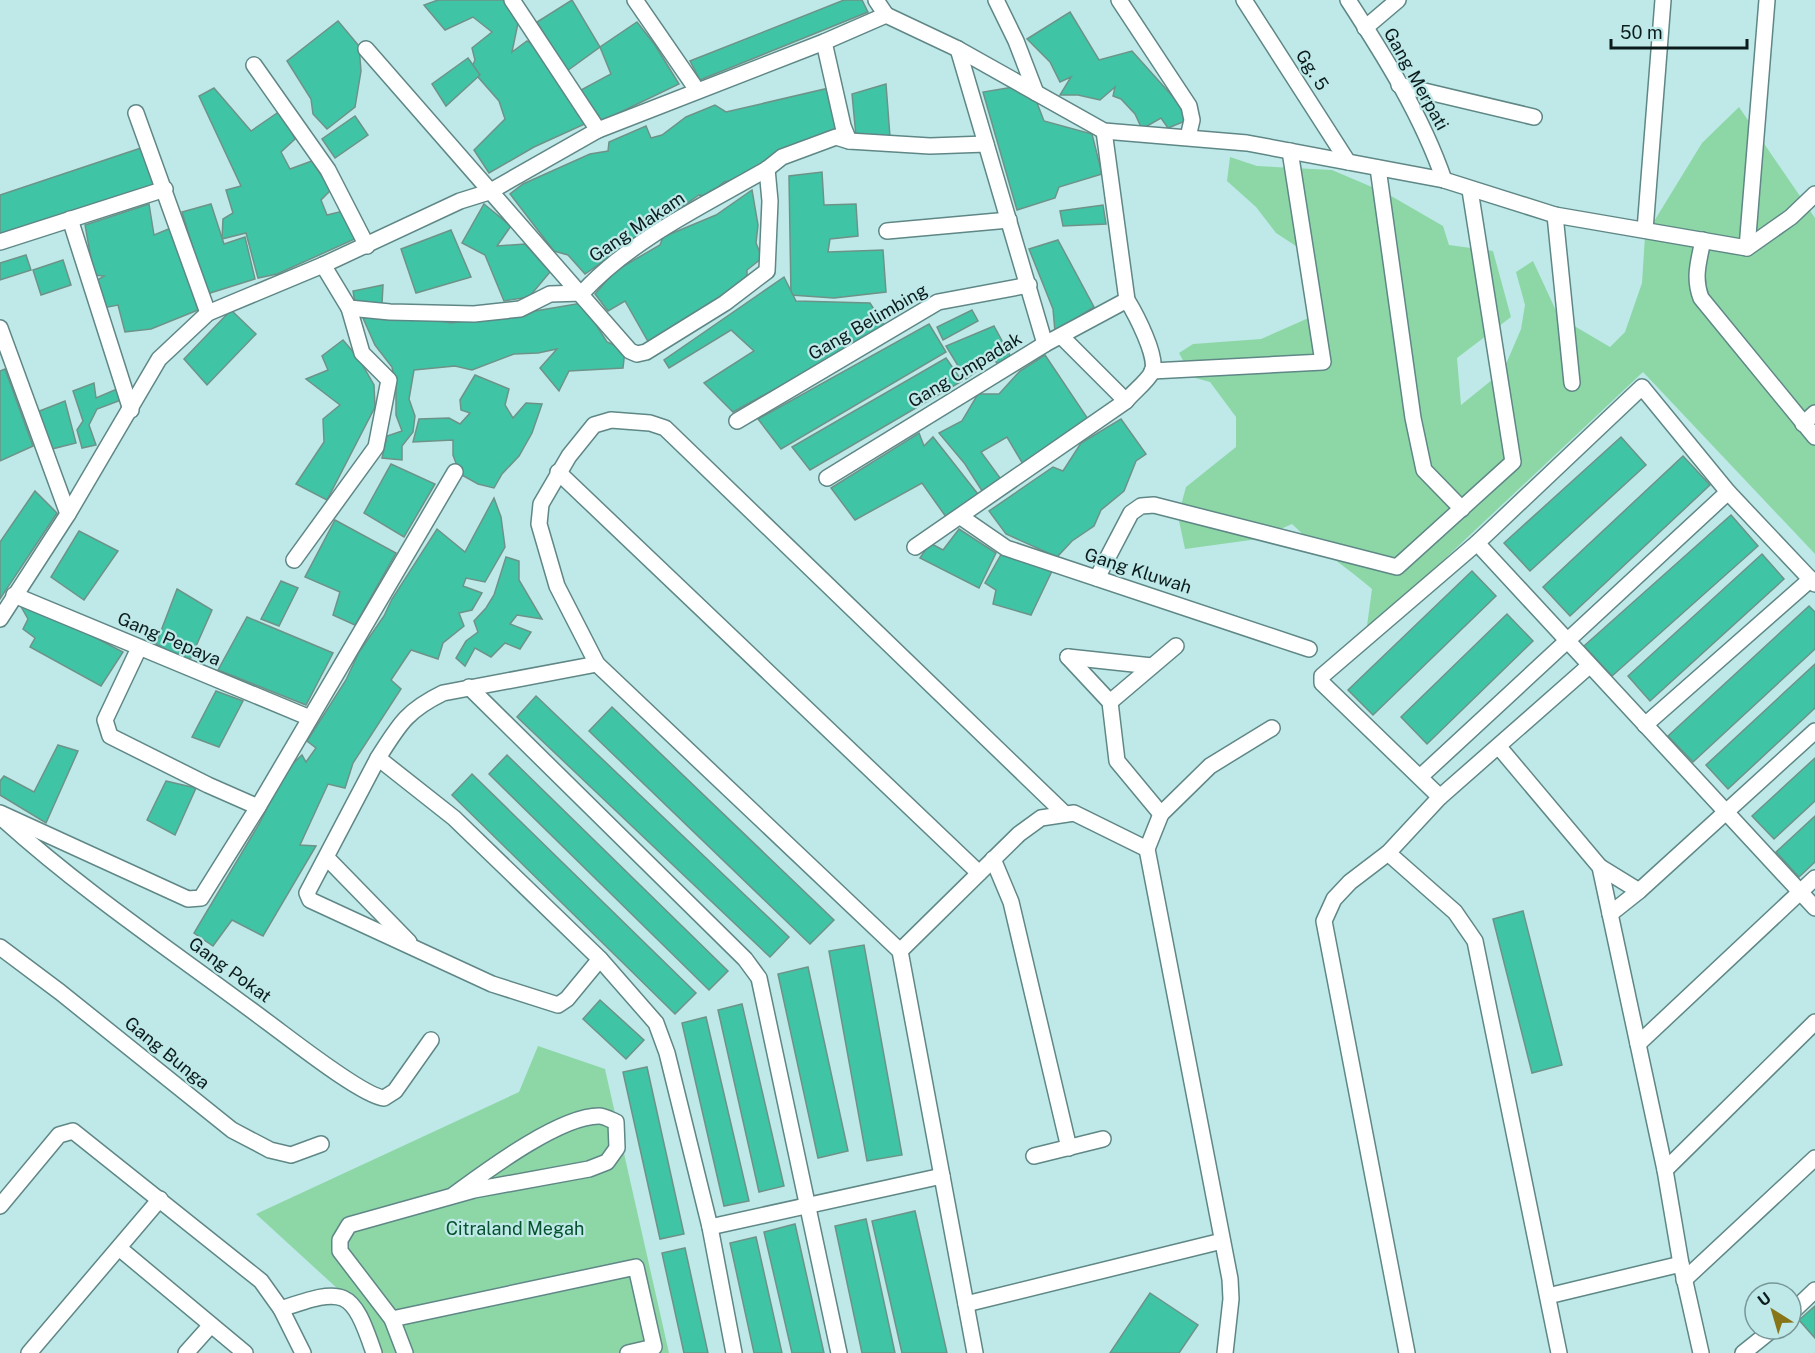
<svg xmlns="http://www.w3.org/2000/svg" width="1815" height="1353" font-family="'Public Sans',sans-serif">
<style>
.green{fill:#8dd7a7}
.building{fill:#40c4a6;stroke:#6d9388;stroke-width:1.5}
.lines{fill:none;stroke-linecap:round;stroke-linejoin:round}
.minor-casing{stroke:#5f8786;stroke-width:18}
.minor{stroke:#fff;stroke-width:15}
.labels{text-anchor:middle;stroke-width:4.5;stroke-linejoin:round;paint-order:stroke}
.street-label{font-size:18px;fill:#0c1c1c;stroke:#bee9e8}
.park-label{font-size:18px;fill:#06512d;stroke:#bee9e8}
</style>
<rect width="100%" height="100%" fill="#bee9e8"/>
<!-- green -->
<g class="green">
<path d="M1739,107L1815,218V554L1643,372L1366,633L1372,589C1346,566 1317,549 1292,524L1258,539L1185,549L1178,516L1186,487L1236,447V417L1210,382L1192,377L1179,353L1193,344L1261,339L1313,316L1302,250L1276,233L1256,207L1227,181L1230,157L1257,166L1332,170L1386,193L1443,226L1449,245L1493,251L1511,317L1457,358L1461,405L1503,371L1521,329L1525,305L1516,272L1533,261L1559,317L1610,347L1625,332L1642,283L1645,236L1702,143Z"/>
<polygon points="538,1046 605,1069 669,1353 380,1353 339,1290 256,1214 519,1092"/>
</g>
<!-- building -->
<g class="building">
<polygon points="438,0 506,0 518,23 512,52 527,41 536,47 587,123 534,147 489,173 474,150 505,119 499,101 471,69 475,60 472,48 492,32 473,17 445,30 424,5"/>
<polygon points="572,0 600,47 567,71 537,22"/>
<polygon points="844,0 862,0 868,12 700,80 690,61"/>
<polygon points="1070,12 1099,60 1132,51 1175,99 1188,120 1168,128 1161,118 1142,129 1135,114 1121,99 1113,96 1115,87 1100,100 1078,95 1060,95 1071,77 1060,82 1050,62 1027,39"/>
<polygon points="338,21 359,46 361,71 355,107 327,129 313,114 311,99 287,61"/>
<polygon points="637,22 655,45 679,84 602,121 581,90 611,74 600,47"/>
<polygon points="468,58 480,75 446,106 432,84"/>
<polygon points="886,84 890,137 856,136 852,94"/>
<polygon points="1019,86 1037,103 1044,121 1092,134 1102,174 1059,187 1055,198 1017,210 983,92"/>
<polygon points="214,88 251,131 280,111 295,139 281,152 290,169 312,161 331,190 321,200 327,215 343,211 357,238 277,274 258,278 246,233 222,239 223,219 233,213 226,190 241,186 199,96"/>
<polygon points="829,88 838,131 741,178 724,182 708,196 699,195 585,274 568,255 554,251 510,194 523,184 590,154 608,151 609,142 646,126 651,138 662,135 686,117 715,105 726,112"/>
<polygon points="355,116 368,135 335,158 322,139"/>
<polygon points="141,148 157,185 0,238 0,195"/>
<polygon points="822,172 824,205 856,204 858,236 830,239 828,252 883,250 886,292 834,298 791,295 789,176"/>
<polygon points="752,190 758,225 756,243 762,258 747,270 747,282 650,345 625,301 608,311 595,294 615,271 660,245 663,237 716,215"/>
<polygon points="149,204 154,235 171,228 198,310 151,329 125,332 118,305 103,308 96,281 104,276 94,275 85,225"/>
<polygon points="211,204 224,244 245,237 255,279 207,294 182,212"/>
<polygon points="484,204 511,226 497,246 525,244 550,272 529,297 504,301 485,255 462,243"/>
<polygon points="1103,205 1106,224 1063,226 1060,211"/>
<polygon points="451,230 471,277 416,293 401,249"/>
<polygon points="1058,240 1094,307 1055,332 1053,309 1029,249"/>
<polygon points="26,255 31,270 0,280 0,263"/>
<polygon points="63,260 71,285 41,295 33,270"/>
<polygon points="784,277 796,301 870,303 886,328 733,412 704,383 754,351 731,330 669,368 664,360"/>
<polygon points="383,285 382,304 355,303 353,291"/>
<polygon points="582,303 607,342 625,350 623,368 569,371 559,391 540,368 557,349 538,353 514,354 472,370 455,366 414,370 409,399 415,416 413,432 402,446 402,460 382,458 387,436 402,431 396,415 396,387 392,367 375,345 363,318 422,317 451,323 502,316 523,317 535,311"/>
<polygon points="231,310 256,334 207,385 184,359"/>
<polygon points="972,310 978,321 943,340 937,327"/>
<polygon points="929,324 946,352 781,449 758,419"/>
<polygon points="994,326 1012,359 999,366 994,359 966,379 946,346"/>
<polygon points="343,340 359,359 374,385 375,407 327,500 296,484 324,442 323,419 340,405 306,379 328,370 322,356"/>
<polygon points="1045,355 1088,419 1024,466 1007,437 981,452 1003,482 984,494 965,464 939,433 962,421 978,394 999,394 1020,371"/>
<polygon points="946,358 962,381 810,470 792,447"/>
<polygon points="5,369 33,446 0,461 0,371"/>
<polygon points="475,375 509,389 505,405 513,418 526,403 542,404 532,433 519,456 502,474 494,488 478,484 460,474 453,455 453,440 413,442 419,419 449,418 460,424 470,413 461,410 460,400"/>
<polygon points="94,383 96,398 117,389 121,400 97,409 89,425 96,445 82,448 77,430 83,421 73,391"/>
<polygon points="65,401 76,443 48,450 37,412"/>
<polygon points="1121,419 1146,454 1136,461 1124,491 1101,510 1094,526 1072,541 1057,557 1006,534 989,511 1053,467 1063,471 1081,443"/>
<polygon points="919,433 924,446 933,437 981,498 951,524 922,483 855,520 831,488"/>
<polygon points="1621,437 1646,465 1530,571 1504,543"/>
<polygon points="1683,456 1710,485 1570,616 1543,587"/>
<polygon points="391,464 435,484 404,537 364,513"/>
<polygon points="35,491 57,513 0,599 0,542"/>
<polygon points="494,498 501,517 505,547 485,582 466,578 463,586 482,593 472,610 459,613 464,626 443,643 438,659 411,650 391,680 401,689 353,763 345,788 328,784 300,845 316,846 263,936 232,920 213,946 194,933 259,824 288,768 302,755 306,762 316,748 307,741 346,680 359,652 384,616 392,599 437,529 465,552"/>
<polygon points="1731,515 1758,546 1612,676 1584,646"/>
<polygon points="335,520 396,553 355,625 333,615 340,592 305,577"/>
<polygon points="959,529 996,553 979,588 920,558 930,543 943,550"/>
<polygon points="79,531 118,551 84,600 51,577"/>
<polygon points="1002,553 1053,569 1031,615 993,604 996,590 985,583"/>
<polygon points="1762,554 1784,579 1650,701 1628,676"/>
<polygon points="506,557 519,561 519,580 542,619 517,615 510,624 531,632 520,649 505,643 491,657 475,648 465,666 456,658 466,641 478,632 474,621 486,608 494,595"/>
<polygon points="1472,571 1496,596 1373,715 1348,690"/>
<polygon points="281,581 298,588 279,626 261,619"/>
<polygon points="177,589 212,610 189,662 156,644"/>
<polygon points="15,596 123,652 101,686 30,647 35,638 23,629 28,619"/>
<polygon points="1809,606 1815,612 1815,649 1693,762 1668,736"/>
<polygon points="1507,614 1533,641 1427,744 1401,717"/>
<polygon points="247,617 333,653 306,705 218,670"/>
<polygon points="1815,664 1815,708 1728,789 1706,765"/>
<polygon points="216,691 243,701 219,747 192,737"/>
<polygon points="536,696 789,937 770,957 517,717"/>
<polygon points="612,707 834,920 810,944 589,731"/>
<polygon points="58,745 78,751 46,823 0,795 0,781 4,776 34,792"/>
<polygon points="507,755 728,971 709,990 489,774"/>
<polygon points="1815,758 1815,801 1774,839 1752,816"/>
<polygon points="472,774 696,993 675,1014 452,795"/>
<polygon points="166,781 196,788 175,835 147,820"/>
<polygon points="1815,816 1815,862 1799,877 1776,852"/>
<polygon points="1523,911 1562,1065 1532,1073 1493,919"/>
<polygon points="864,945 902,1155 867,1161 829,951"/>
<polygon points="808,967 848,1151 818,1158 778,974"/>
<polygon points="600,1000 644,1040 626,1059 583,1019"/>
<polygon points="742,1004 784,1186 759,1192 718,1010"/>
<polygon points="706,1017 749,1201 724,1206 682,1023"/>
<polygon points="647,1067 684,1234 660,1239 623,1072"/>
<polygon points="915,1211 947,1353 902,1353 872,1221"/>
<polygon points="866,1219 895,1353 862,1353 835,1226"/>
<polygon points="795,1224 824,1353 792,1353 764,1232"/>
<polygon points="756,1237 782,1353 754,1353 730,1243"/>
<polygon points="685,1248 708,1353 684,1353 662,1253"/>
<polygon points="1150,1293 1198,1325 1179,1353 1110,1353"/>
<polygon points="1815,1306 1815,1338 1799,1320"/>
</g>
<g class="lines">
<!-- minor casing -->
<g class="minor-casing">
<g id="minor">
<polyline points="512,0 598,130"/>
<polyline points="635,0 697,90"/>
<polyline points="876,0 886,15"/>
<polyline points="996,0 1016,41 1036,93"/>
<polyline points="1119,0 1189,106 1192,120 1188,137"/>
<polyline points="1244,0 1348,162"/>
<path d="M1348,0C1385,57 1422,116 1444,180"/>
<polyline points="1365,28 1398,0"/>
<polyline points="366,49 630,351 637,354 646,352 725,303 767,271 770,201 767,169"/>
<polyline points="958,49 1045,344"/>
<polyline points="254,65 328,170 367,246"/>
<polyline points="1399,85 1534,117"/>
<polyline points="136,113 208,313"/>
<polyline points="849,141 930,146 986,144"/>
<polyline points="1378,168 1413,418 1424,470 1462,509"/>
<polyline points="1555,215 1572,383"/>
<polyline points="70,219 131,410"/>
<polyline points="1645,230 1663,0"/>
<polyline points="887,231 1009,220"/>
<path d="M1703,240C1699,261 1693,277 1701,298L1815,437"/>
<polyline points="0,242 165,189"/>
<polyline points="1747,248 1767,0"/>
<path d="M323,265L349,308L390,312L474,314L520,309L550,294L582,293C633,238 703,206 767,169L782,157L836,137L849,141L843,126L824,42"/>
<polyline points="0,328 68,514"/>
<polyline points="1061,336 1126,401"/>
<polyline points="1152,371 1323,362 1290,151"/>
<polyline points="737,421 938,302 1029,285"/>
<polyline points="1803,424 1815,413"/>
<polyline points="558,472 979,873"/>
<polyline points="827,478 1045,344 1127,300"/>
<polyline points="961,517 1006,548 1309,649"/>
<polyline points="1477,543 1815,908"/>
<path d="M915,547L1126,401C1133,392 1147,382 1152,372C1159,358 1135,313 1127,300L1104,131"/>
<polyline points="294,560 376,447 389,380 362,353 349,308"/>
<polyline points="1097,578 1131,513 1141,506 1154,505 1397,567 1513,462 1470,190"/>
<polyline points="14,595 310,718"/>
<polyline points="0,619 68,514 159,359 208,313 323,265 460,201 489,192 598,130 824,42 886,15 958,49 1104,131 1247,143 1444,180 1555,215 1747,248 1791,217 1815,194"/>
<polyline points="139,648 105,720 110,736 208,785 258,807"/>
<polyline points="1068,657 1110,702 1117,761 1161,814"/>
<polyline points="1068,657 1152,666"/>
<path d="M597,664L443,693C406,711 399,725 378,758L454,818L600,959L656,1023L667,1053L710,1227L734,1353"/>
<polyline points="469,687 745,959 759,978 839,1353"/>
<polyline points="1110,702 1176,646"/>
<polyline points="1645,725 1811,579"/>
<polyline points="1499,747 1600,867 1665,1170 1681,1264 1701,1353"/>
<polyline points="378,758 307,893 310,900 492,984 558,1005 567,999 600,959"/>
<polyline points="1420,777 1728,492"/>
<polyline points="1440,797 1322,683 1322,676 1477,543 1642,387 1728,492 1815,584"/>
<polyline points="0,813 188,899 201,898 258,807 455,472"/>
<path d="M4,820C86,894 178,955 266,1021C288,1037 362,1096 384,1098L395,1091L431,1040"/>
<polyline points="1388,853 1455,912 1475,941 1559,1353"/>
<polyline points="327,858 409,942"/>
<polyline points="993,859 1011,902 1069,1148"/>
<polyline points="1600,867 1639,891"/>
<polyline points="1610,914 1639,891 1815,731"/>
<polyline points="0,947 60,992 232,1130 270,1150 291,1155 321,1144"/>
<polyline points="900,951 1019,834 1041,818 1074,813 1147,849"/>
<polyline points="1638,1044 1815,878"/>
<polyline points="1034,1156 1103,1139"/>
<polyline points="1665,1170 1815,1022"/>
<polyline points="0,1206 59,1135 73,1131 261,1281 281,1309 303,1353"/>
<polyline points="710,1227 942,1176"/>
<polyline points="119,1248 245,1353"/>
<polyline points="1684,1280 1815,1158"/>
<polyline points="1548,1296 1681,1264"/>
<polyline points="966,1304 1222,1241"/>
<path d="M281,1309C345,1287 352,1288 374,1353"/>
<polyline points="1791,1313 1815,1290"/>
<polyline points="392,1319 636,1267 654,1347 628,1353"/>
<polyline points="29,1353 160,1199"/>
<polyline points="186,1353 211,1325"/>
<path d="M405,1353L392,1319L340,1251V1240L349,1225L474,1190L589,1169L607,1162L617,1148L616,1122C611,1120 604,1116 599,1116C559,1116 485,1172 452,1196"/>
<polyline points="975,1353 900,951 597,664 557,586 539,524 541,504 569,456 594,425 611,420 650,423 665,428 1065,814"/>
<polyline points="1225,1353 1231,1299 1230,1279 1147,849 1161,814 1210,766 1272,728"/>
<polyline points="1407,1353 1324,921 1334,899 1350,882 1388,853 1440,797 1589,666"/>
<polyline points="1743,1353 1773,1329"/>
</g>
</g>
<!-- minor -->
<use href="#minor" class="minor"/>
</g>
<g class="labels">
<!-- street labels -->
<g class="street-label">
<text transform="translate(1312 70) rotate(57)" y="6">Gg. 5</text>
<text transform="translate(1416 79) rotate(61)" y="6">Gang Merpati</text>
<text transform="translate(637 227) rotate(-34)" y="6">Gang Makam</text>
<text transform="translate(868 322) rotate(-30)" y="6">Gang Belimbing</text>
<text transform="translate(965 370) rotate(-31)" y="6">Gang Cmpadak</text>
<text transform="translate(1138 571) rotate(18)" y="6">Gang Kluwah</text>
<text transform="translate(169 639) rotate(23)" y="6">Gang Pepaya</text>
<text transform="translate(230 970) rotate(36)" y="6">Gang Pokat</text>
<text transform="translate(167 1053) rotate(39)" y="6">Gang Bunga</text>
</g>
<!-- park labels -->
<g class="park-label">
<text x="515" y="1235">Citraland Megah</text>
</g>
</g>
<!-- north arrow -->
<g transform="translate(1773 1311) rotate(323)"><circle r="28" fill="#bee9e8" stroke="#779796" stroke-width="1.5"/>
<path d="M0-4.5L10 22L0 15L-10 22Z" fill="#887519"/>
<text y="-9" font-size="16" font-weight="bold" text-anchor="middle" fill="#0c1c1c">U</text>
</g>
<!-- scale -->
<path d="M1611 39v9h136v-9" fill="none" stroke="#0c1c1c" stroke-width="3"/>
<text x="1620" y="39" font-size="18" fill="#0c1c1c" stroke="#bee9e8" stroke-width="4.5" paint-order="stroke">50 m</text>
</svg>
